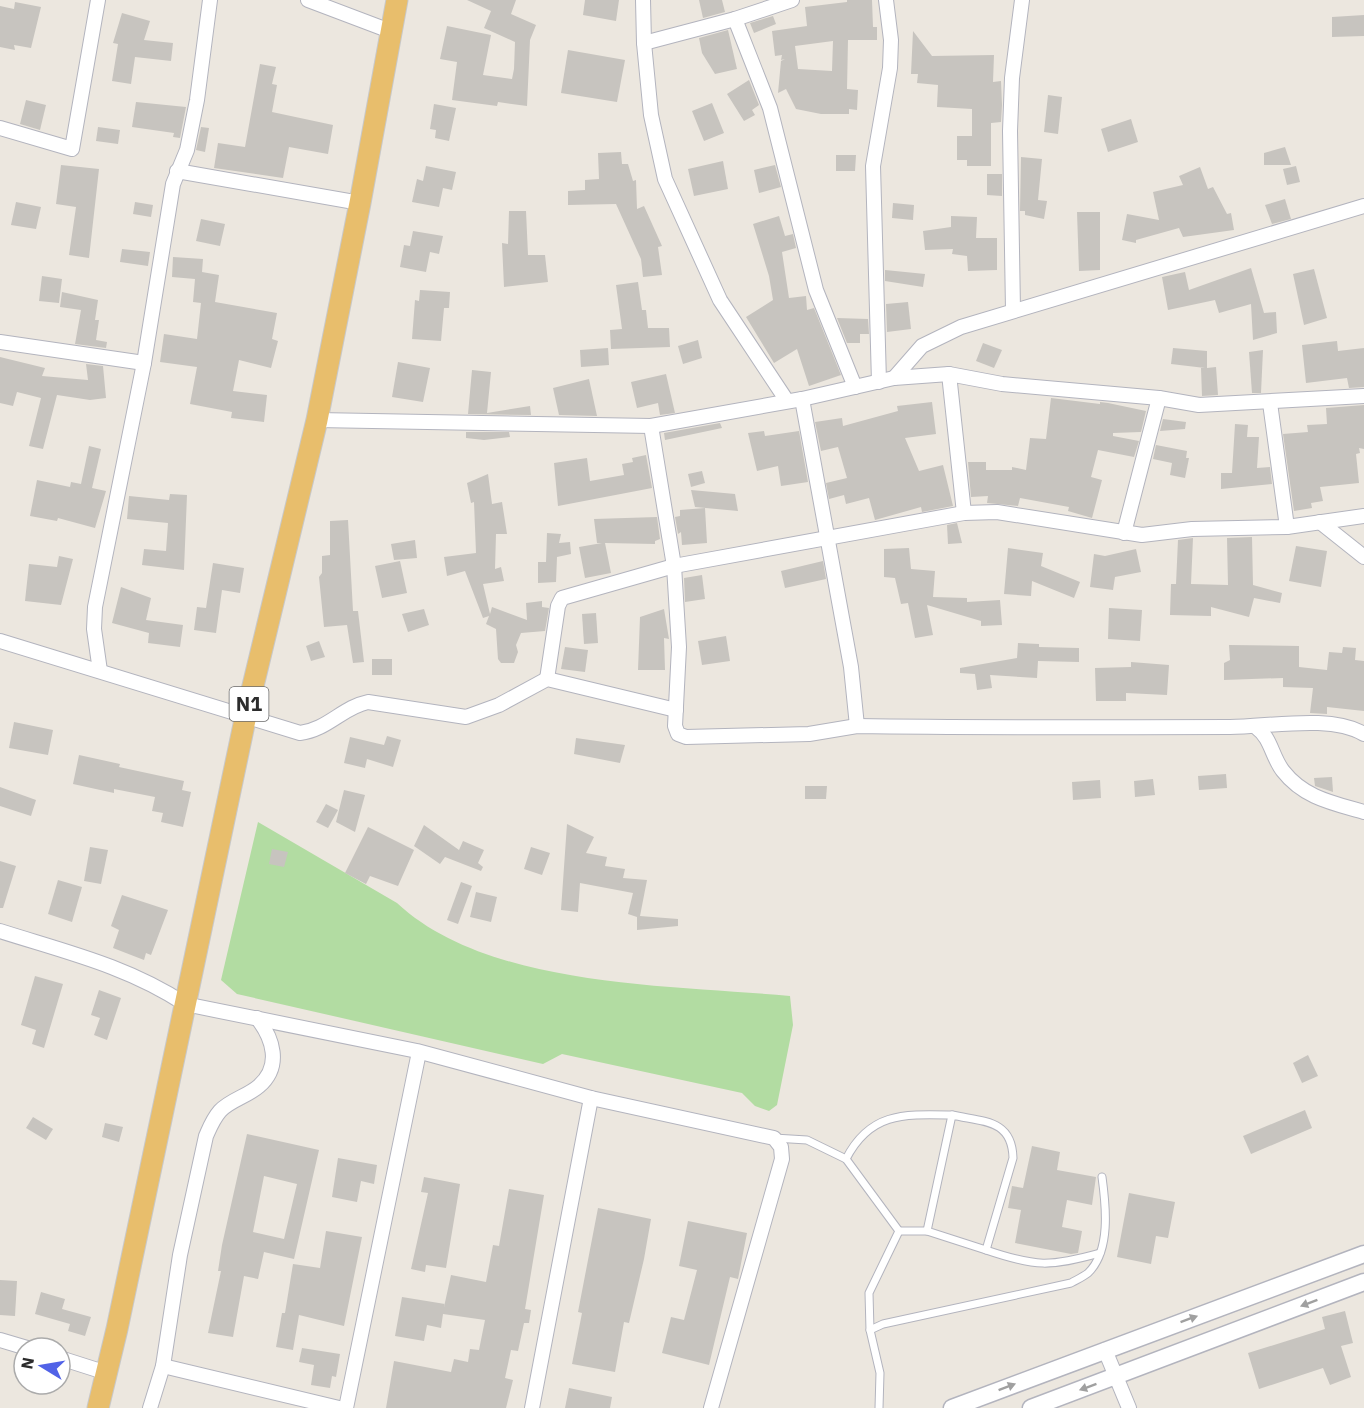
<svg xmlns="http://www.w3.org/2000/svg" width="1364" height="1408" font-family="'IBM Plex Sans',sans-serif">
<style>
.green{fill:#b2dca2}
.building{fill:#c7c4bf;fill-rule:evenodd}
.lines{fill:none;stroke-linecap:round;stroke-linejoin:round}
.service-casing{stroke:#b3b4be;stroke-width:9}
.minor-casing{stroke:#b3b4be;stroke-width:16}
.tertiary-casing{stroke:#b3b4be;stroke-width:19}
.trunk-casing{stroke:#c8c8c8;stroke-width:23}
.service{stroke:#fff;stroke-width:7}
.minor{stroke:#fff;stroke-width:14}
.tertiary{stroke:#fff;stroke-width:16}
.trunk{stroke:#e8be6c;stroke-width:21}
.oneway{fill:#a0a0a0}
.labels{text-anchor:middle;stroke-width:5;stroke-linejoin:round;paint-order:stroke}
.shield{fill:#fff;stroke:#6b6b6b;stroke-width:1.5}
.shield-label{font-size:20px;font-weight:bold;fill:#2c2c2c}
</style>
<rect width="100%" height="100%" fill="#ece7df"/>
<!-- green -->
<path class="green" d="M258,822L397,903C488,988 670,985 790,996L793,1025L777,1105L769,1111L755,1106L742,1093L562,1054L543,1064L237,994L221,980Z"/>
<!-- building -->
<g class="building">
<polygon points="467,0 516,0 511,14 536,25 530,40 527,106 498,102 497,106 452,100 457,62 440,59 447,26 491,35 483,75 512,79 514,69 515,42 484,28 491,11"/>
<polygon points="585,0 619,0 616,21 583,15"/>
<polygon points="699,0 722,0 725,12 703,18"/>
<path d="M847,0H872L873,27H877V40H848L847,89L858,90L857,110L849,109V114H821L796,109L786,89L778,93L781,61L785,59L781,60L782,55L775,56L772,31L807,26L805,7L847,2ZM833,41L832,71L798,69L795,46Z"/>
<polygon points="15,2 41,7 31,48 14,45 15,50 0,47 0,6 14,9"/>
<polygon points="122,13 150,21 144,40 173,43 171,61 135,57 131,84 112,81 118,44 113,43"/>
<polygon points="1364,15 1364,36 1332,37 1332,17"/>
<polygon points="773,16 776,24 754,33 750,23"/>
<polygon points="728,30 737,69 715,74 702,53 699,38"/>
<polygon points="913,31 932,56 994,55 993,82 1001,81 1002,105 1001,122 991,123 991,166 967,166 967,160 957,160 957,136 972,136 972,109 937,107 938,85 917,83 918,74 911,74"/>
<polygon points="568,50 625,60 617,102 561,93"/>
<polygon points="260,64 276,67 272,84 277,85 272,112 333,125 328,154 289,147 283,178 214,168 218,143 245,147"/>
<polygon points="749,80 759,105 752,110 755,115 744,121 727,94"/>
<polygon points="1048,95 1062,97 1058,134 1044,132"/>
<polygon points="26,100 46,105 40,130 20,124"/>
<polygon points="136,102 186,107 180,138 173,137 174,133 132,127"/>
<polygon points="712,103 724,133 704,141 692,111"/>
<polygon points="434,104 456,108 449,141 435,138 436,130 430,129"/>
<polygon points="1131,119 1138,142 1108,152 1101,129"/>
<polygon points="98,127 120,130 118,144 96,141"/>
<polygon points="201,127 209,128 205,152 196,150"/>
<polygon points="1285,147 1291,165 1264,165 1264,153"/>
<polygon points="621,152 622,164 628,164 633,181 636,180 637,209 644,206 662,246 658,247 662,275 643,277 641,259 616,204 568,205 568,191 585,190 585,180 599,179 598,153"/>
<polygon points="836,155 856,155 855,171 836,171"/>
<polygon points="1021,157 1042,159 1038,200 1047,201 1044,219 1025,215 1025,211 1020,211"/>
<polygon points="723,161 728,189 694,196 688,169"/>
<polygon points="61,165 99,169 89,258 69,255 76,207 56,204"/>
<polygon points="775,165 781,187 759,193 754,170"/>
<polygon points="426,166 456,172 452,190 443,188 439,207 412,202 417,179 423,181"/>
<polygon points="1296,166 1300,182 1287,185 1283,169"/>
<polygon points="1200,167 1208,189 1213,187 1227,214 1231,213 1234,230 1183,237 1179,228 1136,240 1136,243 1122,240 1127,214 1159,220 1153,192 1183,185 1179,176"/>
<polygon points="987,174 1002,174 1002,196 987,195"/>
<polygon points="1285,199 1291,219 1272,224 1265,205"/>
<polygon points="16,202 41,207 36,229 11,225"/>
<polygon points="135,202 153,205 151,217 133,214"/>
<polygon points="893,203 914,205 913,220 892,218"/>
<polygon points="509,211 526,211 528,255 545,255 548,282 504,287 502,243 508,244"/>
<polygon points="1077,212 1100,212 1100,270 1079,271"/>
<polygon points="779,216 785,236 793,234 796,248 782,252 789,298 806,296 807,310 814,308 841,375 809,386 797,349 774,363 746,317 773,300 769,276 753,224"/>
<polygon points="951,216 977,217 976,238 997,238 997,270 968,271 967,256 952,254 953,249 925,250 923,231 951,227"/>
<polygon points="201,219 225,224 220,246 196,241"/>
<polygon points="413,231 443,236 439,254 430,252 426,272 400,267 404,245 410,246"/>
<polygon points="122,249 150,252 148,266 120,262"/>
<polygon points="173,257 203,259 202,272 219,275 215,302 277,313 272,339 278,341 271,368 239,360 233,391 267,395 264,422 231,418 232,412 190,404 197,367 160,362 164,334 197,339 201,303 193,302 195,279 172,277"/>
<polygon points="1251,268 1264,313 1276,312 1277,333 1253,340 1251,304 1219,313 1215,300 1168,310 1162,277 1185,272 1189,290"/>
<polygon points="1314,269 1327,318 1304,325 1293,274"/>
<polygon points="885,270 925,274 923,287 885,281"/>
<polygon points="42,276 62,279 59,303 39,301"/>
<polygon points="638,282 642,310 646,310 648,328 669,328 670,347 611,349 610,330 622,329 616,285"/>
<polygon points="420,290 450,292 449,308 444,308 441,341 412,339 415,300 419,301"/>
<polygon points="62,292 98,300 95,320 99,320 96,340 107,342 106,348 75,344 81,310 60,307"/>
<polygon points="908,302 911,329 887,332 886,304"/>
<polygon points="837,318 868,319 869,334 860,334 860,343 847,343"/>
<polygon points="698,340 702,358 683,364 678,346"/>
<polygon points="1337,341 1338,351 1364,348 1364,387 1349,388 1347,378 1306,383 1302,345"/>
<polygon points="983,343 1002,350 994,368 976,361"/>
<polygon points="608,348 609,365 581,367 580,350"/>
<polygon points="1173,348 1207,351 1207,368 1216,367 1218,395 1202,396 1201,368 1205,368 1171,364"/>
<polygon points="1263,350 1261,393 1252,393 1249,352"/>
<polygon points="0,357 45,368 42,376 88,380 86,364 103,366 106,398 90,400 57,395 43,449 29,446 41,398 17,392 13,406 0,403"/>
<polygon points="398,362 430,368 423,402 392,397"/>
<polygon points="472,370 491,372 487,413 530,406 531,415 468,414"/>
<polygon points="666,374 675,413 660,415 658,403 637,408 631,382"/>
<polygon points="589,379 597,416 559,415 553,388"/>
<polygon points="1051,398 1100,404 1100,402 1108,403 1146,411 1141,432 1113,433 1113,436 1139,441 1134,457 1098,450 1091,477 1102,480 1092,518 1068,511 1069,507 1020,498 1018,506 987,503 988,496 971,497 968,462 986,462 986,470 1012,470 1012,467 1026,470 1030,438 1046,439"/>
<polygon points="932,402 936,434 905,438 919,471 943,465 953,506 922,512 921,507 875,520 869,498 846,504 844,495 829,499 826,483 847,478 838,447 821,451 815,422 842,418 843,426 898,411 897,406"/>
<polygon points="1364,405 1364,449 1359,448 1360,453 1356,454 1359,483 1320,487 1323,501 1311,503 1312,508 1294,511 1283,434 1308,432 1307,425 1327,424 1326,408"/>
<polygon points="1163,419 1186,422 1185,429 1160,431"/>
<polygon points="720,423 722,428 665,440 664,433"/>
<polygon points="1235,424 1248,425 1247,437 1259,437 1257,468 1270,467 1272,484 1221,489 1221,473 1232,473"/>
<polygon points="764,431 765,436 799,431 808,482 781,486 778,466 757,471 748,433"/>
<polygon points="466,432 509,432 510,437 484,440 466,438"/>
<polygon points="1156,445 1187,451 1186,458 1189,458 1185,478 1170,475 1172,463 1153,459"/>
<polygon points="89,446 101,449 92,488 106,491 95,528 58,518 57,521 30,516 37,480 70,487 71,482 81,484"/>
<polygon points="646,455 652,488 558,506 554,463 587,458 590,481 624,475 622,464 633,462 632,458"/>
<polygon points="702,471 705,483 691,487 688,474"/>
<polygon points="488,474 492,504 502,502 507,534 496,534 495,569 501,567 504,581 483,584 490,614 492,607 527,620 526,603 542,601 542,607 549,608 545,631 521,633 516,645 518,652 514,663 501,663 498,659 496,629 486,624 489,616 483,618 465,571 447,576 444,557 476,553 474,502 471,503 467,483"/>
<polygon points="691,490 735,494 738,511 695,507"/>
<polygon points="170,494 187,495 184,570 142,565 144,549 166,551 168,523 127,519 129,496 169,500"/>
<polygon points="705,508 707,543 682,545 681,532 678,534 675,517 680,516 680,510"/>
<polygon points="657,517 660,539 655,541 655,544 605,543 611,573 585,578 579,547 602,543 597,543 594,519"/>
<polygon points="348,520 353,611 358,611 364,662 353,663 347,625 324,627 319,577 322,573 322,556 330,555 330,521"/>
<polygon points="957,523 962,543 948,544 947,525"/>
<polygon points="547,533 561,534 559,543 570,542 571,554 557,557 556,582 538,583 538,562 546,562"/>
<polygon points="1252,537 1253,585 1282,593 1280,603 1254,598 1249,617 1211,607 1211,616 1170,615 1171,584 1176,584 1178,540 1193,538 1191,584 1228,585 1227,538"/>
<polygon points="415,540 417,558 394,560 391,544"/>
<polygon points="1296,546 1327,551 1321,587 1289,581"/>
<polygon points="909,548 911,569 935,571 933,597 967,598 967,602 1000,600 1002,625 981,626 981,621 927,605 933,635 915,638 908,603 901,604 895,578 884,577 884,549"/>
<polygon points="1008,548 1043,553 1041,566 1080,582 1074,598 1032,581 1031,596 1004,594"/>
<polygon points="1136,549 1141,572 1115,577 1113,590 1090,587 1094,554 1105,556"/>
<polygon points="59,556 73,559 61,605 25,601 29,564 57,567"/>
<polygon points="400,561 407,593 382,598 375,566"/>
<polygon points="823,561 826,579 785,588 781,571"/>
<polygon points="213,563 244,568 240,593 222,590 216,633 194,630 197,607 206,608"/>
<polygon points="702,575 705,599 685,602 684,578"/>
<polygon points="121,587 151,598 146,620 183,625 180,647 148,643 149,633 112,623"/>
<polygon points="1109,608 1142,610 1140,641 1108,639"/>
<polygon points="424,609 429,625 408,632 402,614"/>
<polygon points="664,609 669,639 664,638 665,670 638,670 640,617"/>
<polygon points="596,613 598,643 584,644 582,614"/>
<polygon points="726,636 730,661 702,665 698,641"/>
<polygon points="319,641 325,657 311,661 306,646"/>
<polygon points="1018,643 1039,644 1039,647 1079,648 1079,662 1038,661 1037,678 990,675 992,688 977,690 975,674 960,673 960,668 1017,658"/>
<polygon points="1229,645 1299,646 1299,667 1327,670 1329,652 1342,653 1343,647 1356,648 1355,660 1364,661 1364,711 1327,707 1327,714 1310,713 1313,688 1283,687 1283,678 1224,680 1224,663 1230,660"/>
<polygon points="565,647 588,650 585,672 561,669"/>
<rect x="372" y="659" width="20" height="16"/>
<polygon points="1131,662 1169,665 1167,695 1126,693 1126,701 1096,701 1095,668 1131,667"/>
<polygon points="14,722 53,730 48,755 9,748"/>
<polygon points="387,736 401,740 393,767 367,759 365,768 344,763 350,737 384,745"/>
<polygon points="576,738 625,745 620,763 574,754"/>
<polygon points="79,755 120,764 119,767 184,781 182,790 191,792 183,827 161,822 163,813 152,811 155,797 114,789 114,793 73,784"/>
<polygon points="1226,774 1227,788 1199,790 1198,776"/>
<polygon points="1332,777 1333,792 1315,786 1314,778"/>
<polygon points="1153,779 1155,795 1135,797 1134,781"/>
<polygon points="1100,780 1101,798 1073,800 1072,782"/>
<polygon points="805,786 827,786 826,799 805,799"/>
<polygon points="0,787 36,800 31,816 0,806"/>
<polygon points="344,790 365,795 355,832 336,822"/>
<polygon points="326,804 338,810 328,828 316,822"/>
<polygon points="567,824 594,837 586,853 607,857 605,866 625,869 623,878 647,880 640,916 678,919 678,926 637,930 637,917 628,914 633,893 580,883 578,912 561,910"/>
<polygon points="424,825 459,850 463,841 484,850 478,863 483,867 481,871 445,857 440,864 414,846"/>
<polygon points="368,827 414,850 398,886 370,876 366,884 345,873"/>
<polygon points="90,847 108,850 101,884 84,881"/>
<polygon points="531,847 550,853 542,875 524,869"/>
<polygon points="272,849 288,852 284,867 269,864"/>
<polygon points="0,861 16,866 3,908 0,908"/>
<polygon points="58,880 82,887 72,922 48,914"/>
<polygon points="461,882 472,886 458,924 447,920"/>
<polygon points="476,892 497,897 491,922 470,917"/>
<polygon points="122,895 168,910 151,955 146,953 144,960 113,948 119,930 111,926"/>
<polygon points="35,976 63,984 44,1048 32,1044 36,1030 21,1025"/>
<polygon points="99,990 121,998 107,1040 94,1035 100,1018 91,1015"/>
<polygon points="1308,1055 1318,1076 1302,1083 1293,1063"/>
<polygon points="1305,1110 1312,1128 1251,1154 1243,1136"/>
<polygon points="33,1117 53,1129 46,1140 26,1128"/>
<polygon points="105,1123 123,1127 119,1142 102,1137"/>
<path d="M247,1134L319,1150L294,1259L264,1252L258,1279L244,1276L233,1337L208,1333L221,1271H218L222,1245ZM264,1176L297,1184L284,1239L253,1232Z"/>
<polygon points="1032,1146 1060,1152 1057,1170 1096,1177 1092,1205 1067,1200 1062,1227 1082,1231 1078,1253 1071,1254 1015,1243 1021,1210 1008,1208 1012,1186 1023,1188"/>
<polygon points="338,1158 377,1165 374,1184 361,1181 357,1202 332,1197"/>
<polygon points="424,1177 460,1184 446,1268 426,1265 425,1272 411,1269 428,1193 421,1192"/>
<polygon points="509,1189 544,1195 525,1309 531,1310 529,1323 524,1323 518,1351 511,1350 505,1378 513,1380 506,1408 386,1408 394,1361 451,1372 454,1359 468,1362 470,1349 479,1350 485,1320 443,1314 441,1328 427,1325 424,1341 395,1336 402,1297 445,1304 444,1307 451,1275 486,1282 493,1245 499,1246"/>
<polygon points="1129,1193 1175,1202 1168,1238 1156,1236 1151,1264 1117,1257"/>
<polygon points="598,1208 651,1219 644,1259 629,1323 624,1322 615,1372 572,1364 582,1313 578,1312"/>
<polygon points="688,1221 747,1233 738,1279 730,1277 709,1365 662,1353 671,1317 684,1320 697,1270 679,1266"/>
<polygon points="326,1231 362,1237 344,1326 299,1315 293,1350 276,1347 282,1313 285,1313 293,1264 320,1268"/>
<polygon points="0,1280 17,1281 15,1316 0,1315"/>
<polygon points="41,1292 65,1299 62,1309 91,1317 85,1336 68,1331 70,1324 35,1314"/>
<polygon points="1345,1311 1353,1343 1341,1346 1351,1377 1330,1385 1323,1368 1259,1389 1248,1353 1325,1329 1322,1317"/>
<polygon points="302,1348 340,1354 336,1377 332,1376 330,1388 311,1385 314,1365 299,1362"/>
<polygon points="569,1388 612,1397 610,1408 565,1408"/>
</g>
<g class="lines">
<!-- service casing -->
<g class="service-casing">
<g id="service">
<path d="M952,1115C983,1122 1012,1119 1013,1158L986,1250L927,1231Z"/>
<polyline points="774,1138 807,1140 846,1159 899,1231 869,1293 870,1330"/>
<path d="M846,1159C870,1112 904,1114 952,1115"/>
<polyline points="899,1231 927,1231"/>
<path d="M986,1250C1036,1267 1050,1267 1100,1253"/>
<path d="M879,1408L880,1373L870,1330L883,1324L1071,1283C1076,1280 1083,1277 1088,1273C1111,1251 1106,1206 1102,1177"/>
</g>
</g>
<!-- minor casing -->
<g class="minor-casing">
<g id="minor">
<polyline points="308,0 390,31"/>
<polyline points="643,0 644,43 651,115 665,179 720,300 787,401"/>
<polyline points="735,19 770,108 816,290 855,387"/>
<polyline points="644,43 735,19 792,0"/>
<polyline points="0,128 72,149 98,0"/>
<polyline points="177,171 360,203"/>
<polyline points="1013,310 1010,131 1012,78 1022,0"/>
<polyline points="0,342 144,363"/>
<polyline points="949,374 964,513"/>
<polyline points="894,378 922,346 961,327 1364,206"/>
<polyline points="879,382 873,166 890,68 891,40 886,0"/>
<polyline points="802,399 851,667 857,726"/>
<polyline points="1270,403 1287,527"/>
<polyline points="317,420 651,426 802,399 894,378 949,374 1002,384 1159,398 1199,405 1364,396"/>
<path d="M651,426L674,566L679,647L675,726L678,734L686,737L809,734L857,726C981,728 1105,727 1230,727C1269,727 1330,714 1364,734"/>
<polyline points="1320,522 1364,557"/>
<polyline points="1124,533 1159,398"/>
<path d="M0,641L300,733C327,730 343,707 368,702L466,717L499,705L547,679L676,710"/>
<polyline points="100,671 94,629 95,607 144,363 173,184 187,150 197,100 210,0"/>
<polyline points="547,679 558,606 562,598 674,566 964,513 997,512 1142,535 1192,529 1287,527 1364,516"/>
<path d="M1257,728C1271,738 1272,757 1283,771C1304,798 1333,803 1364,812"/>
<path d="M0,931C66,952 127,966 185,1004L417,1051L591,1098L774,1138L781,1147L782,1159L711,1408"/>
<path d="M257,1018C273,1038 282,1066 259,1086C248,1096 230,1100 220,1111C213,1119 210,1127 206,1136L180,1255L163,1366L339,1408"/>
<polyline points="0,1340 27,1348"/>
<polyline points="1105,1350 1129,1408"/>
<polyline points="60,1358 107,1373"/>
<polyline points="150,1408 163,1366"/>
<polyline points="346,1408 419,1052"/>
<polyline points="532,1408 591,1098"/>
</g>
</g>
<!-- tertiary casing -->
<g class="tertiary-casing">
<g id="tertiary">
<polyline points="952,1408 1364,1254"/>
<polyline points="1031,1408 1364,1282"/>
</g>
</g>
<!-- trunk casing -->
<g class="trunk-casing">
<polyline id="trunk" points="98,1408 117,1329 246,715 317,420 360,203 397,0"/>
</g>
<!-- service -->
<use href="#service" class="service"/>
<!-- minor -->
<use href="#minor" class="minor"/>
<!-- tertiary -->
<use href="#tertiary" class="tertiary"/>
<!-- trunk -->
<use href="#trunk" class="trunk"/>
</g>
<!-- one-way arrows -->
<defs><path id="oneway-solid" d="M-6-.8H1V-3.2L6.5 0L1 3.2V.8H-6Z" transform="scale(1.5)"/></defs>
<g class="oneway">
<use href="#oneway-solid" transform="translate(1309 1303) rotate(159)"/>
<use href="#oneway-solid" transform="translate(1189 1319) rotate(-20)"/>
<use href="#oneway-solid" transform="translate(1007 1387) rotate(-21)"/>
<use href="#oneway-solid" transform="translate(1088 1387) rotate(160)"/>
</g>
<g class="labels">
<!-- shield labels -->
<rect class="shield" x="229.5" y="687" width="39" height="34" rx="4.5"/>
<g class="shield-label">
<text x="249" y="711">N1</text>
</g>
</g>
<!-- north arrow -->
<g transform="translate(42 1366) rotate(281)"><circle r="28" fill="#ffffff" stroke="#ababab" stroke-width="1.5"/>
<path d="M0-4.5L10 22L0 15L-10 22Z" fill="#5162e7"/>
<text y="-9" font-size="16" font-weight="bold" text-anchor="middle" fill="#2c2c2c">N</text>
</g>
</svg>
